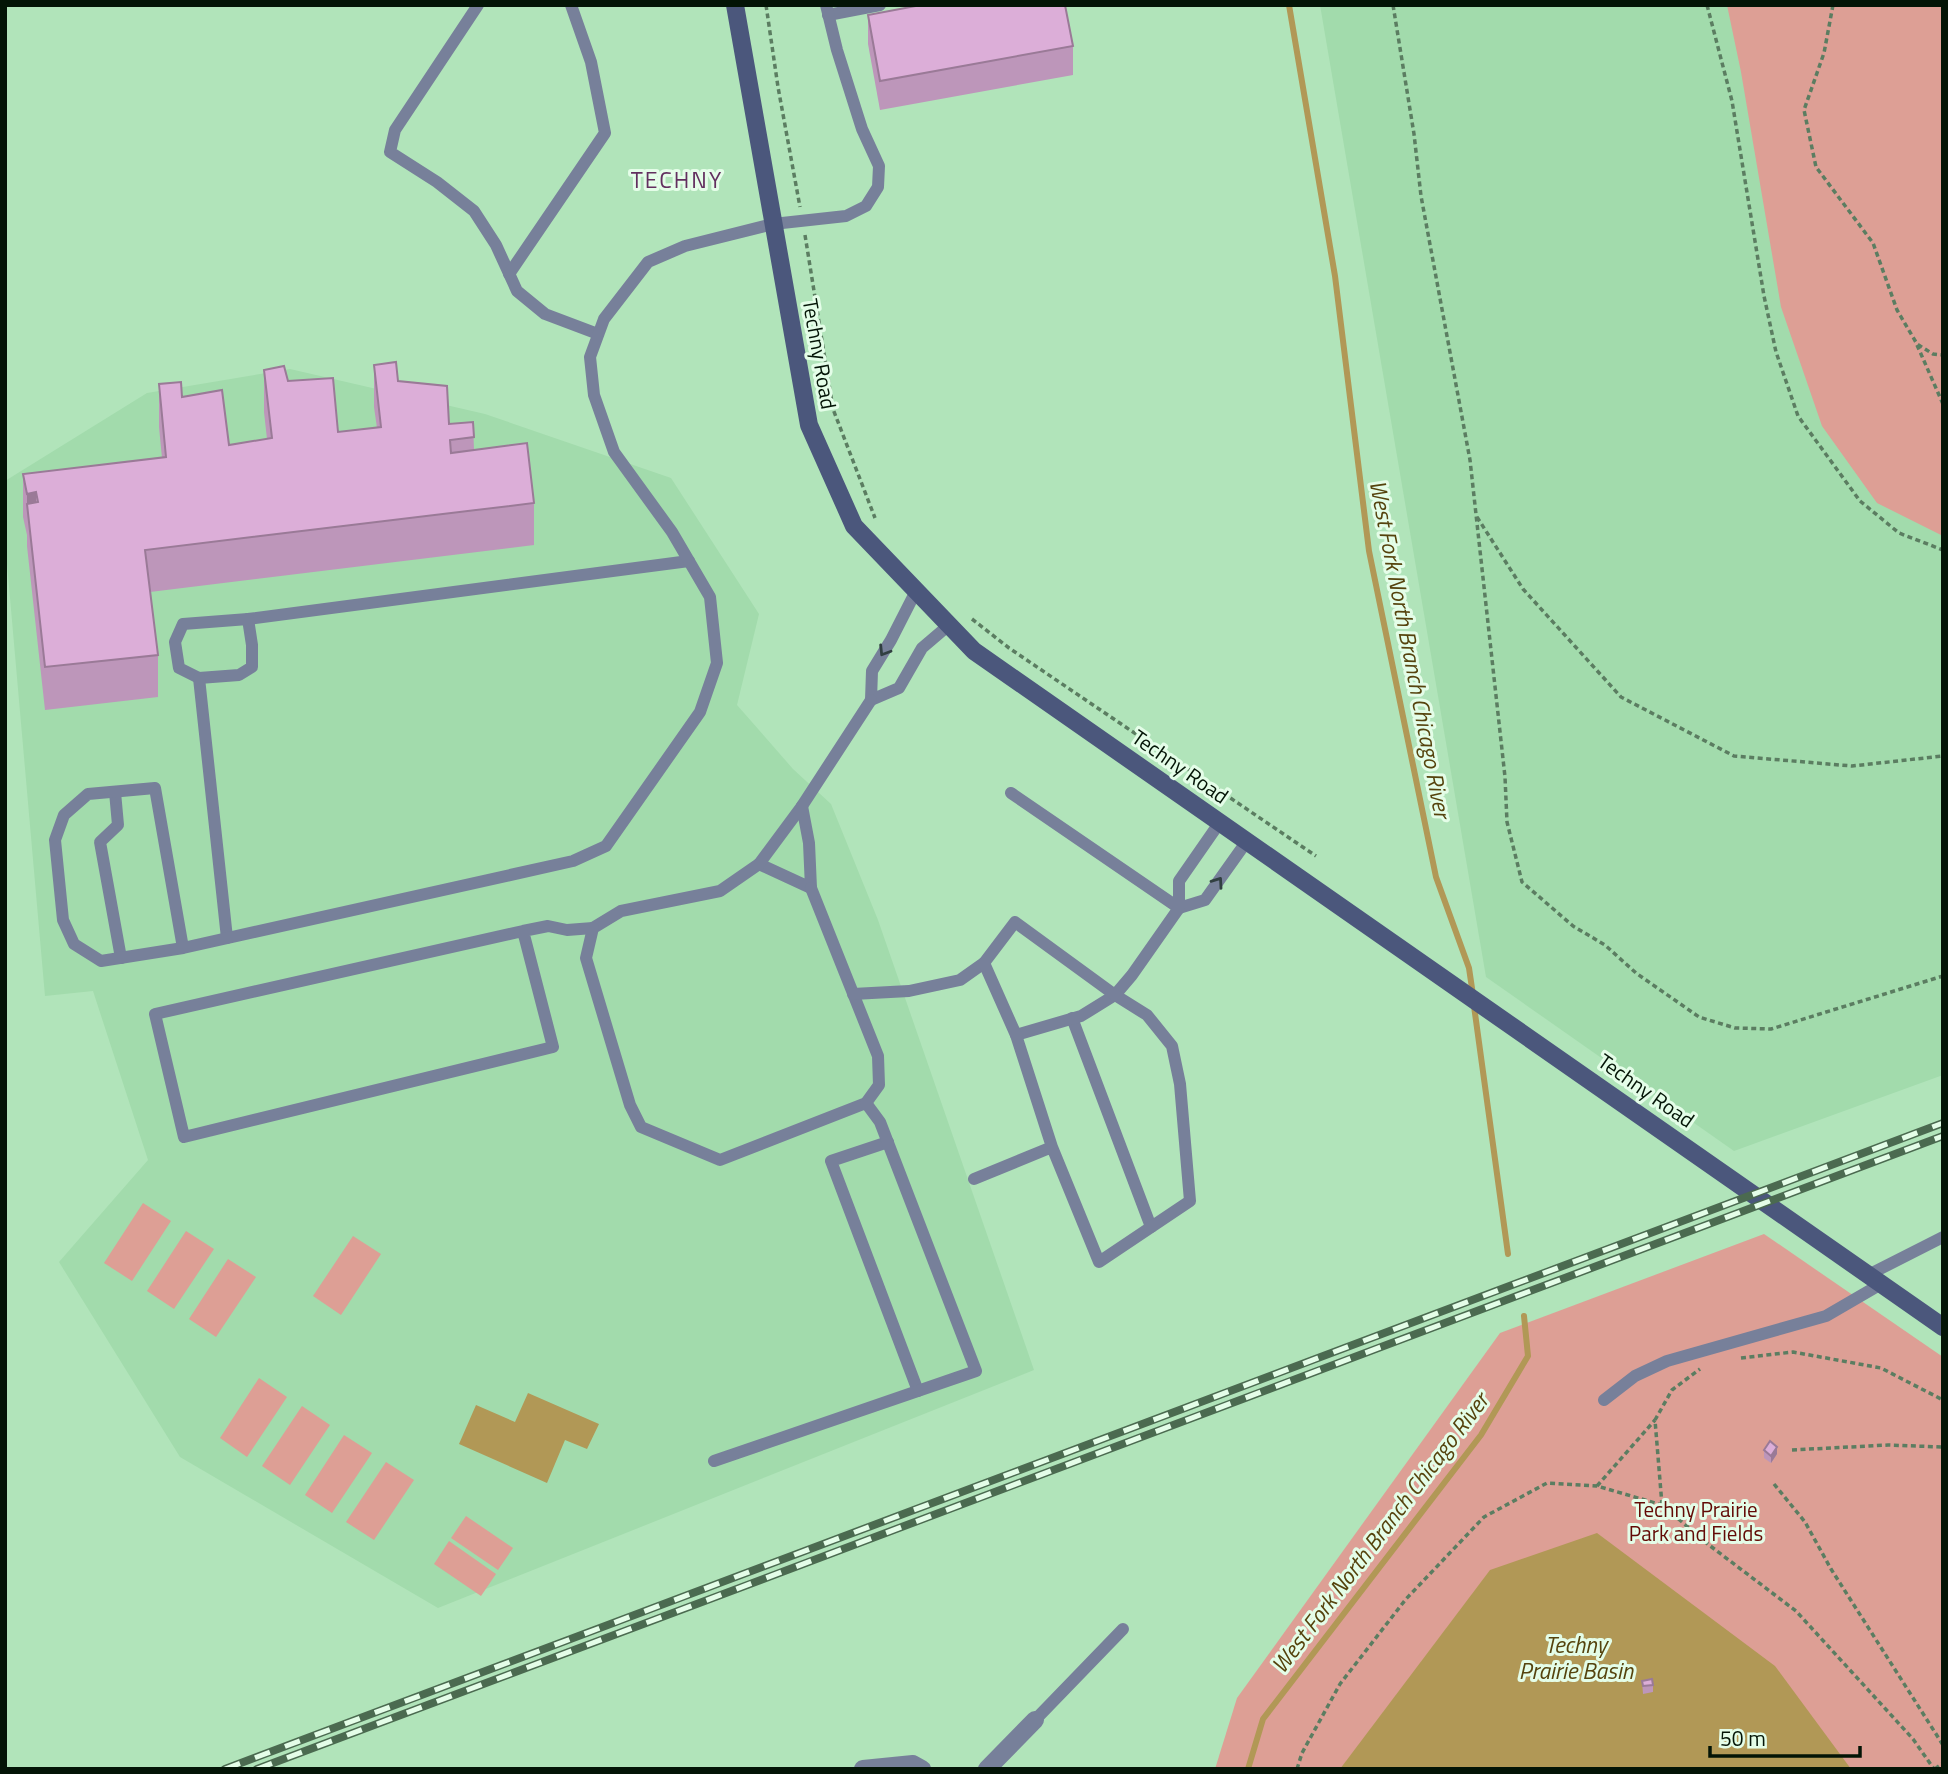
<svg xmlns="http://www.w3.org/2000/svg" width="1948" height="1774" font-family="'Titillium Web',sans-serif">
<style>
.built{fill:#a2dbac}
.green{fill:#dd9f95}
.water{fill:#b19856}
.lines{fill:none;stroke-linecap:round;stroke-linejoin:round}
.stream{stroke:#b19856;stroke-width:6}
.path{stroke:#5b7d61;stroke-width:3.5;stroke-dasharray:5 3.5;stroke-linecap:butt}
.lane{stroke:#77809a;stroke-width:12}
.street{stroke:#77809a;stroke-width:18}
.secondary{stroke:#4b577c;stroke-width:18}
.rail-casing{stroke:#4b6a50;stroke-width:8}
.rail{stroke:#e4fde8;stroke-width:5;stroke-dasharray:16;stroke-linecap:butt}
.wall{fill:#bd96ba}
.shaded-wall{fill:#9a7a97}
.building{fill:#dcaed8;stroke:#9a7a97;stroke-width:2}
.oneway{stroke:#313f41}
.labels{text-anchor:middle;stroke-width:6;stroke-linejoin:round;paint-order:stroke}
.street-label{font-size:21px;fill:#031406;stroke:#e4fde8}
.park-label{font-size:21px;fill:#620a05;stroke:#e4fde8}
.neighbourhood-label{font-size:23px;letter-spacing:2px;fill:#622f5f;stroke:#e4fde8}
.water-label{font-size:23px;font-style:italic;fill:#55430d;stroke:#e4fde8}
</style>
<rect width="100%" height="100%" fill="#b1e4ba"/>
<!-- built -->
<g class="built">
<polygon points="1320,5 1943,5 1943,1075 1734,1151 1486,977"/>
<polygon points="290,369 485,414 671,478 759,614 737,705 793,769 831,804 878,920 1034,1370 438,1608 180,1457 59,1262 148,1160 93,991 45,996 5,541 5,481 147,393"/>
</g>
<!-- green -->
<g class="green">
<polygon points="1727,5 1943,5 1943,536 1877,503 1822,426 1781,307 1741,72"/>
<polygon points="143,1203 171,1221 132,1281 104,1263"/>
<polygon points="186,1231 214,1249 174,1309 147,1291"/>
<polygon points="1764,1234 1943,1357 1943,1769 1215,1769 1237,1698 1500,1333"/>
<polygon points="353,1236 381,1254 341,1315 313,1296"/>
<polygon points="228,1259 256,1277 216,1337 189,1319"/>
<polygon points="259,1378 287,1397 247,1457 220,1438"/>
<polygon points="302,1406 330,1425 290,1485 262,1466"/>
<polygon points="344,1435 372,1453 332,1513 305,1495"/>
<polygon points="386,1462 414,1480 374,1540 346,1522"/>
<polygon points="466,1516 513,1548 498,1570 451,1538"/>
<polygon points="449,1541 496,1574 481,1596 434,1564"/>
</g>
<!-- water -->
<g class="water">
<polygon points="528,1393 599,1424 587,1449 565,1440 547,1483 459,1444 476,1405 515,1422"/>
<polygon points="1597,1533 1775,1666 1851,1769 1340,1769 1490,1570"/>
</g>
<g class="lines">
<!-- stream -->
<g class="stream">
<polyline points="1289,5 1335,276 1369,551 1436,877 1469,968 1473,995"/>
<polyline points="1474,1006 1508,1254"/>
<polyline points="1248,1769 1263,1719 1481,1435 1528,1356 1524,1316"/>
</g>
<!-- path -->
<g class="path">
<polyline points="766,5 778,87 800,207"/>
<polyline points="1393,5 1414,134 1421,196 1470,460 1505,777 1507,822 1522,882 1573,926 1605,945 1636,973 1699,1017 1735,1028 1771,1029 1943,976"/>
<polyline points="1707,5 1732,101 1764,296 1776,352 1798,416 1860,501 1899,533 1943,550"/>
<polyline points="1833,5 1824,53 1804,110 1816,167 1873,243 1897,310 1917,344 1933,354 1943,355"/>
<polyline points="805,235 833,409 875,518"/>
<polyline points="1917,345 1943,404"/>
<polyline points="1477,517 1523,589 1621,697 1734,756 1852,766 1943,756"/>
<polyline points="972,619 1009,648 1316,856"/>
<polyline points="1741,1358 1793,1352 1881,1368 1943,1400"/>
<polyline points="1792,1450 1888,1445 1943,1447"/>
<polyline points="1774,1484 1805,1522 1831,1569 1943,1745"/>
<polyline points="1597,1486 1655,1420"/>
<polyline points="1662,1505 1655,1420 1672,1390 1700,1369"/>
<polyline points="1297,1769 1302,1753 1340,1684 1406,1599 1484,1517 1547,1483 1597,1486 1662,1505 1709,1545 1796,1611 1913,1739 1934,1769"/>
<polyline points="1935,1769 1943,1763"/>
</g>
<!-- lane -->
<g class="lane">
<polyline points="478,5 395,130 390,152 437,182 474,211 496,245 517,291 545,314 598,334"/>
<polyline points="828,15 880,5"/>
<polyline points="509,274 605,133 591,62 571,5"/>
<polyline points="916,591 891,640 872,671 871,700 899,688 922,648 949,625"/>
<polyline points="248,619 689,561"/>
<polygon points="248,619 252,645 252,667 239,675 199,678 179,668 175,642 183,624"/>
<polyline points="199,678 227,938"/>
<polyline points="115,792 118,825 100,842 121,958"/>
<polyline points="1011,793 1179,908"/>
<polyline points="759,864 811,888 809,843 802,806"/>
<polyline points="811,888 878,1056 879,1085 866,1103 720,1160 641,1127 630,1105 586,958 593,928 621,911 720,891 759,864 802,806 871,700"/>
<polyline points="1179,908 1205,900 1247,841"/>
<polyline points="523,931 553,1047 184,1137 155,1014 523,931 548,926 567,930 593,928"/>
<polyline points="183,948 155,788 88,794 64,815 55,840 63,920 74,944 101,961 183,948 573,861 606,846 700,712 717,663 710,597 672,532 614,452 594,395 590,357 604,319 648,262 685,246 773,224 846,216 866,206 878,187 879,166 862,129 837,50 826,5"/>
<polyline points="853,994 909,991 960,980 984,963"/>
<polyline points="1072,1018 1151,1227"/>
<polyline points="1016,1035 1081,1016 1115,995 1132,975 1179,908 1179,881 1220,822"/>
<polyline points="888,1142 831,1161 918,1391"/>
<polyline points="974,1179 1052,1147 1099,1262 1190,1201 1180,1084 1172,1046 1147,1015 1115,995 1015,922 984,963 1016,1035 1052,1147"/>
<polyline points="1868,1275 1943,1237"/>
<polyline points="1604,1400 1635,1376 1667,1361 1826,1316 1881,1284"/>
<polyline points="714,1461 976,1371 880,1122 866,1103"/>
<polyline points="1035,1720 1123,1629"/>
</g>
<!-- street -->
<g class="street">
<polyline points="863,1769 913,1764 922,1769"/>
<polyline points="987,1769 1035,1720"/>
</g>
<!-- secondary -->
<polyline class="secondary" points="735,5 809,425 854,526 974,651 1943,1327"/>
<!-- rail casing -->
<g class="rail-casing">
<g id="rail">
<polyline points="225,1769 1943,1123"/>
<polyline points="257,1769 1943,1136"/>
</g>
</g>
<!-- rail -->
<use href="#rail" class="rail"/>
</g>
<!-- wall -->
<g class="wall">
<polygon points="868,15 1073,46 1073,75 880,110 868,44"/>
<polygon points="374,365 398,381 449,424 473,422 474,450 534,503 534,545 150,592 158,655 158,697 45,710 27,546 27,535 23,517 23,474 162,458 159,427 159,384 182,397 229,445 267,439 264,412 264,370 288,381 338,432 377,428 374,407"/>
<polygon points="1764,1450 1777,1454 1771,1463 1764,1458"/>
<polygon points="1642,1681 1653,1685 1653,1692 1643,1694"/>
</g>
<!-- shaded-wall -->
<g class="shaded-wall">
<polygon points="36,492 36,534 27,507 27,494"/>
<polygon points="1777,1447 1777,1454 1771,1463 1771,1456"/>
</g>
<!-- building -->
<g class="building">
<polygon points="921,5 1065,5 1073,46 880,81 868,15"/>
<polygon points="396,362 398,381 447,386 449,424 473,422 474,437 450,440 451,453 527,443 534,503 145,550 158,655 45,667 27,504 38,502 36,492 27,494 23,474 166,457 159,384 181,382 182,397 222,390 229,445 272,438 264,370 284,366 288,381 333,378 338,432 381,427 374,365"/>
<polygon points="1770,1441 1777,1447 1771,1456 1764,1450"/>
<polygon points="1652,1679 1653,1685 1643,1686 1642,1681"/>
</g>
<!-- one-way arrows -->
<defs><path id="oneway-chevron" d="M-2-3.5L2.5 0L-2 3.5" fill="none" stroke-width="1.6" stroke-linecap="round" stroke-linejoin="round" transform="scale(1.75)"/></defs>
<g class="oneway">
<use href="#oneway-chevron" transform="translate(884 651) rotate(122)"/>
<use href="#oneway-chevron" transform="translate(1218 882) rotate(-55)"/>
</g>
<g class="labels">
<!-- street labels -->
<g class="street-label">
<text transform="translate(819 354) rotate(80)" y="7">Techny Road</text>
<text transform="translate(1180 767) rotate(35)" y="7">Techny Road</text>
<text transform="translate(1646 1091) rotate(35)" y="7">Techny Road</text>
</g>
<!-- park labels -->
<g class="park-label">
<text x="1696" y="1517">Techny Prairie<tspan x="1696" dy="24">Park and Fields</tspan></text>
</g>
<!-- neighbourhood labels -->
<g class="neighbourhood-label">
<text x="677" y="188">TECHNY</text>
</g>
<!-- water labels -->
<g class="water-label">
<text transform="translate(1410 649) rotate(79)" y="8">West Fork North Branch Chicago River</text>
<text transform="translate(1380 1533) rotate(-53)" y="8">West Fork North Branch Chicago River</text>
<text x="1576" y="1653">Techny<tspan x="1576" dy="26">Prairie Basin</tspan></text>
</g>
</g>
<!-- border -->
<rect width="1948" height="1774" fill="none" stroke="#031406" stroke-width="14"/>
<!-- scale -->
<path d="M1710 1746v10h150v-10" fill="none" stroke="#031406" stroke-width="3.5"/>
<text x="1720" y="1746" font-size="21" fill="#031406" stroke="#e4fde8" stroke-width="5" paint-order="stroke">50 m</text>
</svg>
